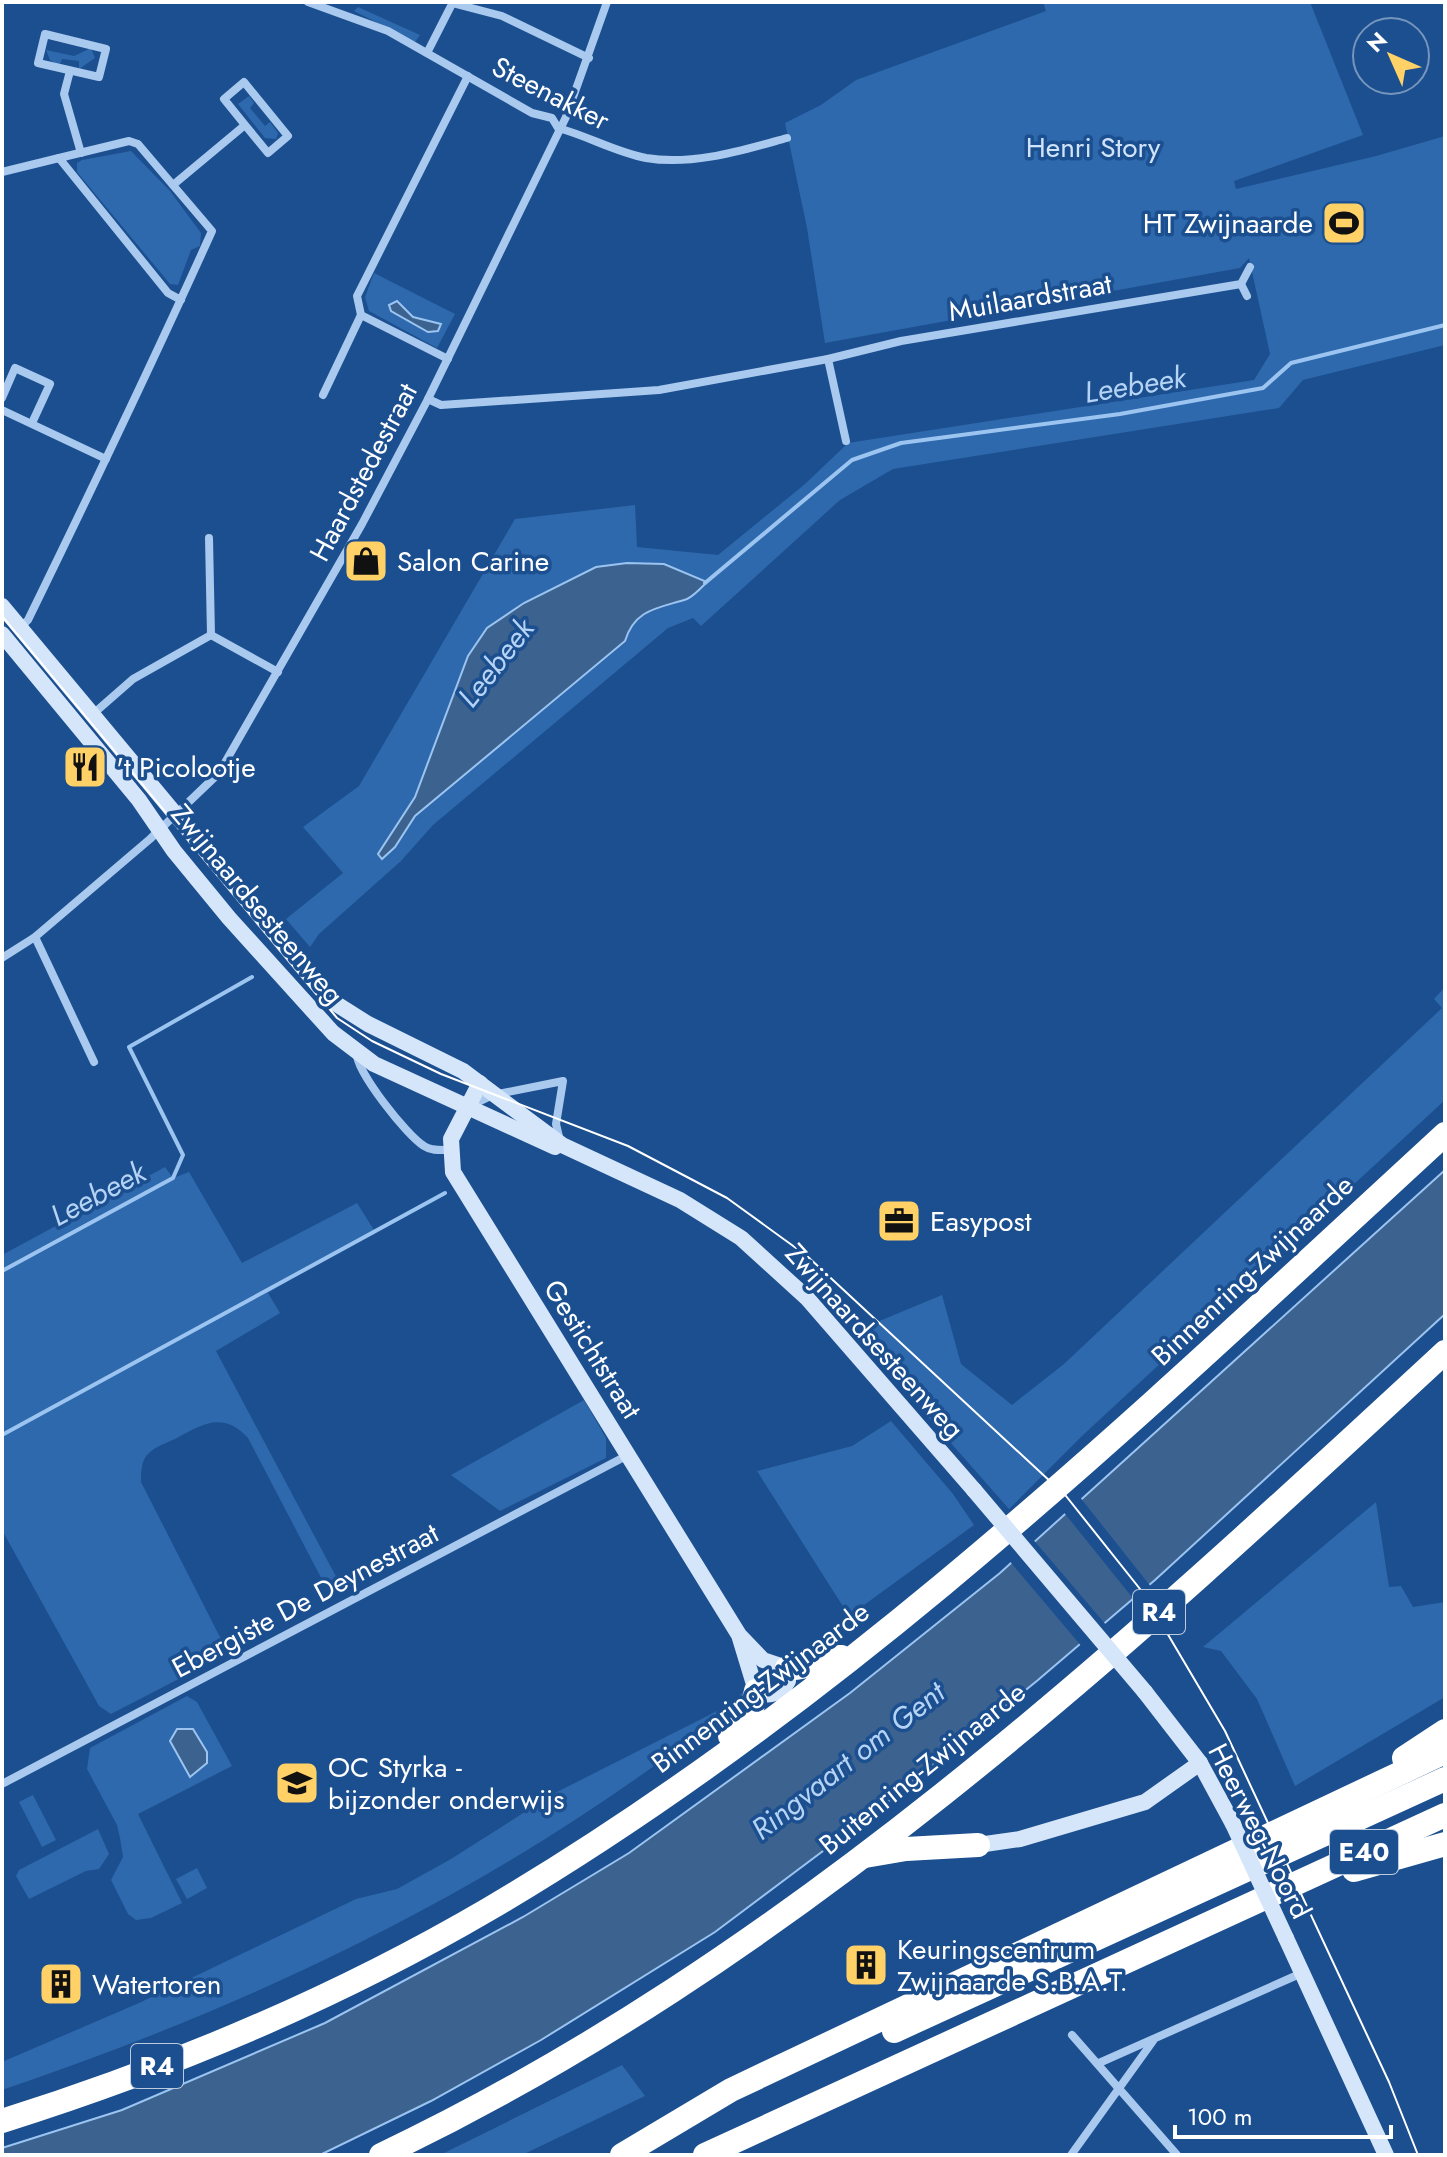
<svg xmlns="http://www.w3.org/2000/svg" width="1447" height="2157" font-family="Jost,sans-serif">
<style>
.green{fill:#2e69ad}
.water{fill:#3c6290;stroke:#9cc4f0;stroke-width:2}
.pier{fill:#1b4f8f}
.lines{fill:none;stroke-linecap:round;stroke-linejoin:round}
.stream{stroke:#9cc4f0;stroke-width:4}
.street{stroke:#a9c9ee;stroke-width:8}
.secondary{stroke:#d6e6fa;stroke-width:16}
.highway{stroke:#fff;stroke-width:24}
.tram{stroke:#fff;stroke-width:2}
.secondary-bridge{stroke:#d6e6fa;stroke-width:16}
.labels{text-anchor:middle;stroke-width:7;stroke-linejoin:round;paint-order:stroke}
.shield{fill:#1b4f8f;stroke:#bbcadd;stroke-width:2}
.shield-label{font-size:26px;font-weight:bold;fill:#fff}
.street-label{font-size:28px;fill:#fff;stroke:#1b4f8f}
.park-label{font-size:28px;fill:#cfe3fa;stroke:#1b4f8f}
.poi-label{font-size:28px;fill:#fff;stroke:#1b4f8f;text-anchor:start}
.water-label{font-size:30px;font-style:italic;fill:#b5d3f5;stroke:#1b4f8f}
</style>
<rect width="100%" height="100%" fill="#1b4f8f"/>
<!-- green -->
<g class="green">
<polygon points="1043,2 1310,2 1363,135 1234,181 1236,189 1376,156 1445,136 1445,345 1303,380 1279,408 893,469 840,500 701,626 693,618 668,628 433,825 401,861 319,934 310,947 286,919 343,873 303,827 359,786 515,519 635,505 637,547 718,555 805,484 848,443 1254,380 1270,354 1249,258 1240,268 825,343 807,228 785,123 821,105 856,80 1046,11"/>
<polygon points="358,7 420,35 415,42 354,11"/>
<polygon points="91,48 95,58 79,69 79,61 62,59 59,66 50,60 46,50 74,56"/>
<polygon points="249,96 254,103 250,108 265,126 270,122 278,133 276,139 265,138 238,104"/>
<polygon points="131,151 170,191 201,233 200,246 191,250 178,285 170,284 77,172 77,163 82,160"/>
<polygon points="374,273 455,314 437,348 369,311 365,297"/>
<polygon points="1445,987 1445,1100 1082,1436 1009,1509 853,1332 942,1295 961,1364 1012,1405 1064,1364 1442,1008 1434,999"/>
<path d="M165,1167L173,1178L189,1172L242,1263L357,1203L374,1230L268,1293L280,1313L216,1351L340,1584L328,1591L248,1438C224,1412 204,1423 177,1438C169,1442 156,1446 149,1453C141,1460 141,1472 141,1482L221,1639L225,1655L111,1714L99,1706L2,1530V1255Z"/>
<polygon points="584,1400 606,1438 606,1458 500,1511 451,1475"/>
<polygon points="891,1421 953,1494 974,1525 849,1616 757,1471 852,1446"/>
<polygon points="1376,1502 1389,1587 1401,1586 1413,1607 1445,1602 1445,1697 1295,1786 1257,1699 1221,1651 1203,1647"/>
<path d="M745,1691C725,1725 679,1748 647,1771C451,1911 230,2013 2,2090V2062L139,2003L356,1899L397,1889L451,1859L553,1794L725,1707Z"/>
<polygon points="187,1696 197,1702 232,1766 138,1814 182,1903 151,1918 136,1920 128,1914 111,1880 123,1857 120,1838 117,1825 87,1769 90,1748"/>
<polygon points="33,1795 56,1840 42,1847 19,1802"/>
<polygon points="98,1829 109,1854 99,1869 86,1871 29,1899 16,1876 19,1870"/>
<polygon points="197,1868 207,1888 187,1899 176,1879"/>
<polygon points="622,2065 645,2096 522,2155 440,2155"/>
</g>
<!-- water -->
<g class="water">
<polygon points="397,301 413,317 441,324 438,331 428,332 391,311 389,305"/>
<path d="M627,563L664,564L707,582C701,588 694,596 687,599C660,608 635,608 625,641L415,816L395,847L382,859L378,854L415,797L468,656L487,628L524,603L596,567Z"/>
<polygon points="1445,1170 1445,1314 1155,1580 1038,1680 879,1809 715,1932 541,2040 431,2101 320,2155 2,2155 2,2148 122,2110 325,2023 523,1917 629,1853 850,1693 1000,1573"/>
<polygon points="177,1729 193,1729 207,1752 207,1763 190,1777 170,1741"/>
</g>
<!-- pier -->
<g class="pier">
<polygon points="1079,1496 1152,1588 1136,1602 1062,1510"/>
<polygon points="1031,1537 1107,1626 1083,1648 1007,1558"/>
</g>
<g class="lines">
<!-- stream -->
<g class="stream">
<polyline points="705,583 852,460 901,443 1120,414 1263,388 1291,363 1445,325"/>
<polyline points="2,1271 173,1178 183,1155 129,1047 252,977"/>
<polyline points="2,1435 445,1193"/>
</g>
<!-- street -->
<g class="street">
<path d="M308,2L388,31L532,113L552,118L558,128C588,136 615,152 646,158C693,166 743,150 787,138"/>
<polyline points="452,3 502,16 589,58"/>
<polygon points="45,34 106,49 99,77 38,63"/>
<polyline points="427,53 453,2"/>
<polyline points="70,71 64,94 81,153"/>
<polyline points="2,172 59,158"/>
<polyline points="173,185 245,125 268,153 288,136 244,82 224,99 245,125"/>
<polyline points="1241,284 1247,296"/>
<polyline points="448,359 361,315 357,296 468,76"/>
<polyline points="828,359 846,441"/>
<polyline points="323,395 361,315"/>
<polyline points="2,398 15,368 50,384 32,423"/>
<polyline points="428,399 441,405 659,390 828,359 901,341 1241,284 1250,267"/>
<polyline points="2,410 106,459"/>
<polyline points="209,538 211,635 278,672"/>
<path d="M20,628L28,620C91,491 153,362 212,231L138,144L129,141L59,158L168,293L181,300"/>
<polyline points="93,714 133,679 211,635"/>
<polyline points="35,937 94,1062"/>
<polyline points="2,958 35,937 150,839 219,773 362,524 428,399 566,117 607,2"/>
<path d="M357,1054C356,1071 407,1136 424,1146C431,1151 441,1150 449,1150"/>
<polyline points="470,1106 493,1095 563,1081 556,1124 560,1141"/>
<polyline points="2,1784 628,1455"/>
<polyline points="1072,2035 1177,2155"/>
<polyline points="1099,2063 1302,1973"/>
<polyline points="1071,2155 1153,2041"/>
</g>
<!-- secondary -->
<g class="secondary">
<polyline points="2,606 330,1000 368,1024 463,1071 562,1145 680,1200 741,1238 807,1298 974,1490"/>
<polyline points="2,634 139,800 174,851 229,918 333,1033 374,1064 555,1147"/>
<path d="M480,1083L451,1139L453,1172L739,1635L756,1691C769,1698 781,1694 788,1681L787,1668L763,1660L739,1635"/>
<polyline points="1145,1692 1200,1763 1233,1824"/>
<polyline points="978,1845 1020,1839 1145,1802 1200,1763"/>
<polyline points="1286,1938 1386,2155"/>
</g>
<!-- highway -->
<g class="highway">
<path d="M787,1668C808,1670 822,1656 841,1657"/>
<polyline points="730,1736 751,1713 756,1691"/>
<polyline points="1404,1758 1445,1731"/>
<polyline points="865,1856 906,1849 978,1845"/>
<polyline points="1354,1870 1445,1844"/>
<polyline points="894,2031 1445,1779"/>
<path d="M2,2121C170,2068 337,1998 489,1909C845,1700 1144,1411 1445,1134"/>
<path d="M381,2155C785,1963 1120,1653 1445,1352"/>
<polyline points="622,2155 731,2090 1445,1752"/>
<polyline points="705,2155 1445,1815"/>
</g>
<!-- tram -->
<polyline class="tram" points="2,616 337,1018 372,1041 441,1074 628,1146 727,1198 807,1256 1066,1496 1144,1594 1225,1731 1389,2082 1418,2155"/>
<!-- secondary-bridge -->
<g class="secondary-bridge">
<polyline points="974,1490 1145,1692"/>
<polyline points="1233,1824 1286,1938"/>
</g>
</g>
<!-- icons -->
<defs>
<g id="stadium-square" transform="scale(2.3)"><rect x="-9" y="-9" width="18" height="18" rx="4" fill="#ffd166" stroke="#1b4f8f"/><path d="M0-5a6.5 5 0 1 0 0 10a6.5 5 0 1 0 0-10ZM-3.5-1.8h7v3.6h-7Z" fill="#111"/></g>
<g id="shop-square" transform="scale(2.3)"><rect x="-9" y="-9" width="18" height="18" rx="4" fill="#ffd166" stroke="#1b4f8f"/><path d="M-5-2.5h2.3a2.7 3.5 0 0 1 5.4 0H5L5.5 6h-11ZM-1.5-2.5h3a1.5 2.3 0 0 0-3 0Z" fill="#111"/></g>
<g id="restaurant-square" transform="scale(2.3)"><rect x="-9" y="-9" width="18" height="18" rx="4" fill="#ffd166" stroke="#1b4f8f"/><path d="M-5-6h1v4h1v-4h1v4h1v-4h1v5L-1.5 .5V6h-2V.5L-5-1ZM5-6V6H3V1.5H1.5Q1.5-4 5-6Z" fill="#111"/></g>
<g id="office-square" transform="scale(2.3)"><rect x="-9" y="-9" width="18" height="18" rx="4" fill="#ffd166" stroke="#1b4f8f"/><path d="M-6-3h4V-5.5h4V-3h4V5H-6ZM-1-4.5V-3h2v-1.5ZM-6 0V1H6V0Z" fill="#111"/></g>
<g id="school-square" transform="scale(2.3)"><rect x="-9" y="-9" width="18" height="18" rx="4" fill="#ffd166" stroke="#1b4f8f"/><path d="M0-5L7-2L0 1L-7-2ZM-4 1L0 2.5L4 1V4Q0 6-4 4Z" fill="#111"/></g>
<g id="building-square" transform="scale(2.3)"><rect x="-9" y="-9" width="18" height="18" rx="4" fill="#ffd166" stroke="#1b4f8f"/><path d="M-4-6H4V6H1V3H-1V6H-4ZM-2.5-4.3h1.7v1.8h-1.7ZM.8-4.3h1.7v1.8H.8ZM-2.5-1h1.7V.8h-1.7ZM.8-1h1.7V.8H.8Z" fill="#111"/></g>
</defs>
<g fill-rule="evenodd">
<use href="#stadium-square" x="1344" y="223"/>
<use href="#shop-square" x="366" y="561"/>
<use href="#restaurant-square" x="85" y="767"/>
<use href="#office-square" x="899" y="1221"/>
<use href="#school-square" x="297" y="1783"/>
<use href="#building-square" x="866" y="1965"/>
<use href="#building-square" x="61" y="1984"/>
</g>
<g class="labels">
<!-- shield labels -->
<g class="shield">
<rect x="1133" y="1590" width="52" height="44" rx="6"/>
<rect x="1330" y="1830" width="68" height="44" rx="6"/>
<rect x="131" y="2044" width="52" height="44" rx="6"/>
</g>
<g class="shield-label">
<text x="1159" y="1621">R4</text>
<text x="1364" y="1861">E40</text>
<text x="157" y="2075">R4</text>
</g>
<!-- street labels -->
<g class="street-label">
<text transform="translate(551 93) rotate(27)" y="10">Steenakker</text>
<text transform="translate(1030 297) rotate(-10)" y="10">Muilaardstraat</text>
<text transform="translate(363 472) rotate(-62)" y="10">Haardstedestraat</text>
<text transform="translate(258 904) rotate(50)" y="10">Zwijnaardsesteenweg</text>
<text transform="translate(1252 1270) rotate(-43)" y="10">Binnenring-Zwijnaarde</text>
<text transform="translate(875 1341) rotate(48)" y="10">Zwijnaardsesteenweg</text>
<text transform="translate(593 1349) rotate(58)" y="10">Gestichtstraat</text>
<text transform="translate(305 1600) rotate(-28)" y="10">Ebergiste De Deynestraat</text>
<text transform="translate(760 1687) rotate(-37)" y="10">Binnenring-Zwijnaarde</text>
<text transform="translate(922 1768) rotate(-39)" y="10">Buitenring-Zwijnaarde</text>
<text transform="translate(1260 1831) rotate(63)" y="10">Heerweg-Noord</text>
</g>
<!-- park labels -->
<g class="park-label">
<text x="1093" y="157">Henri Story</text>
</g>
<!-- poi labels -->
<g class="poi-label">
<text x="1313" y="233" text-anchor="end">HT Zwijnaarde</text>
<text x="397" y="571">Salon Carine</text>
<text x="116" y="777">'t Picolootje</text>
<text x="930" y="1231">Easypost</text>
<text x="328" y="1777">OC Styrka -<tspan x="328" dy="32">bijzonder onderwijs</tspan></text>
<text x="897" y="1959">Keuringscentrum<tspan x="897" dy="32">Zwijnaarde S.B.A.T.</tspan></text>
<text x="92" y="1994">Watertoren</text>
</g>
<!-- water labels -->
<g class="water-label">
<text transform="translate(1135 385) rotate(-9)" y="10">Leebeek</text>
<text transform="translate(496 663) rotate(-52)" y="10">Leebeek</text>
<text transform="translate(98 1194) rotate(-28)" y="10">Leebeek</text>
<text transform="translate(848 1761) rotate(-38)" y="10">Ringvaart om Gent</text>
</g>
</g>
<!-- border -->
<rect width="1447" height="2157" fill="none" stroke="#ffffff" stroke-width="8"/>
<!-- north arrow -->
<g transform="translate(1391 56) rotate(315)"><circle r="38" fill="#1b4f8f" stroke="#7695bc" stroke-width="2"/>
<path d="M0-6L14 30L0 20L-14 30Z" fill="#ffd166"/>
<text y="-12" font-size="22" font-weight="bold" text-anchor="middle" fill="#ffffff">N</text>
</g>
<!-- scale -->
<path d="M1175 2125v12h216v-12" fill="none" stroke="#ffffff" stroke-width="4"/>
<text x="1187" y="2125" font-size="24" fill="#ffffff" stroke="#1b4f8f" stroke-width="6" paint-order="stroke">100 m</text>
</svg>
